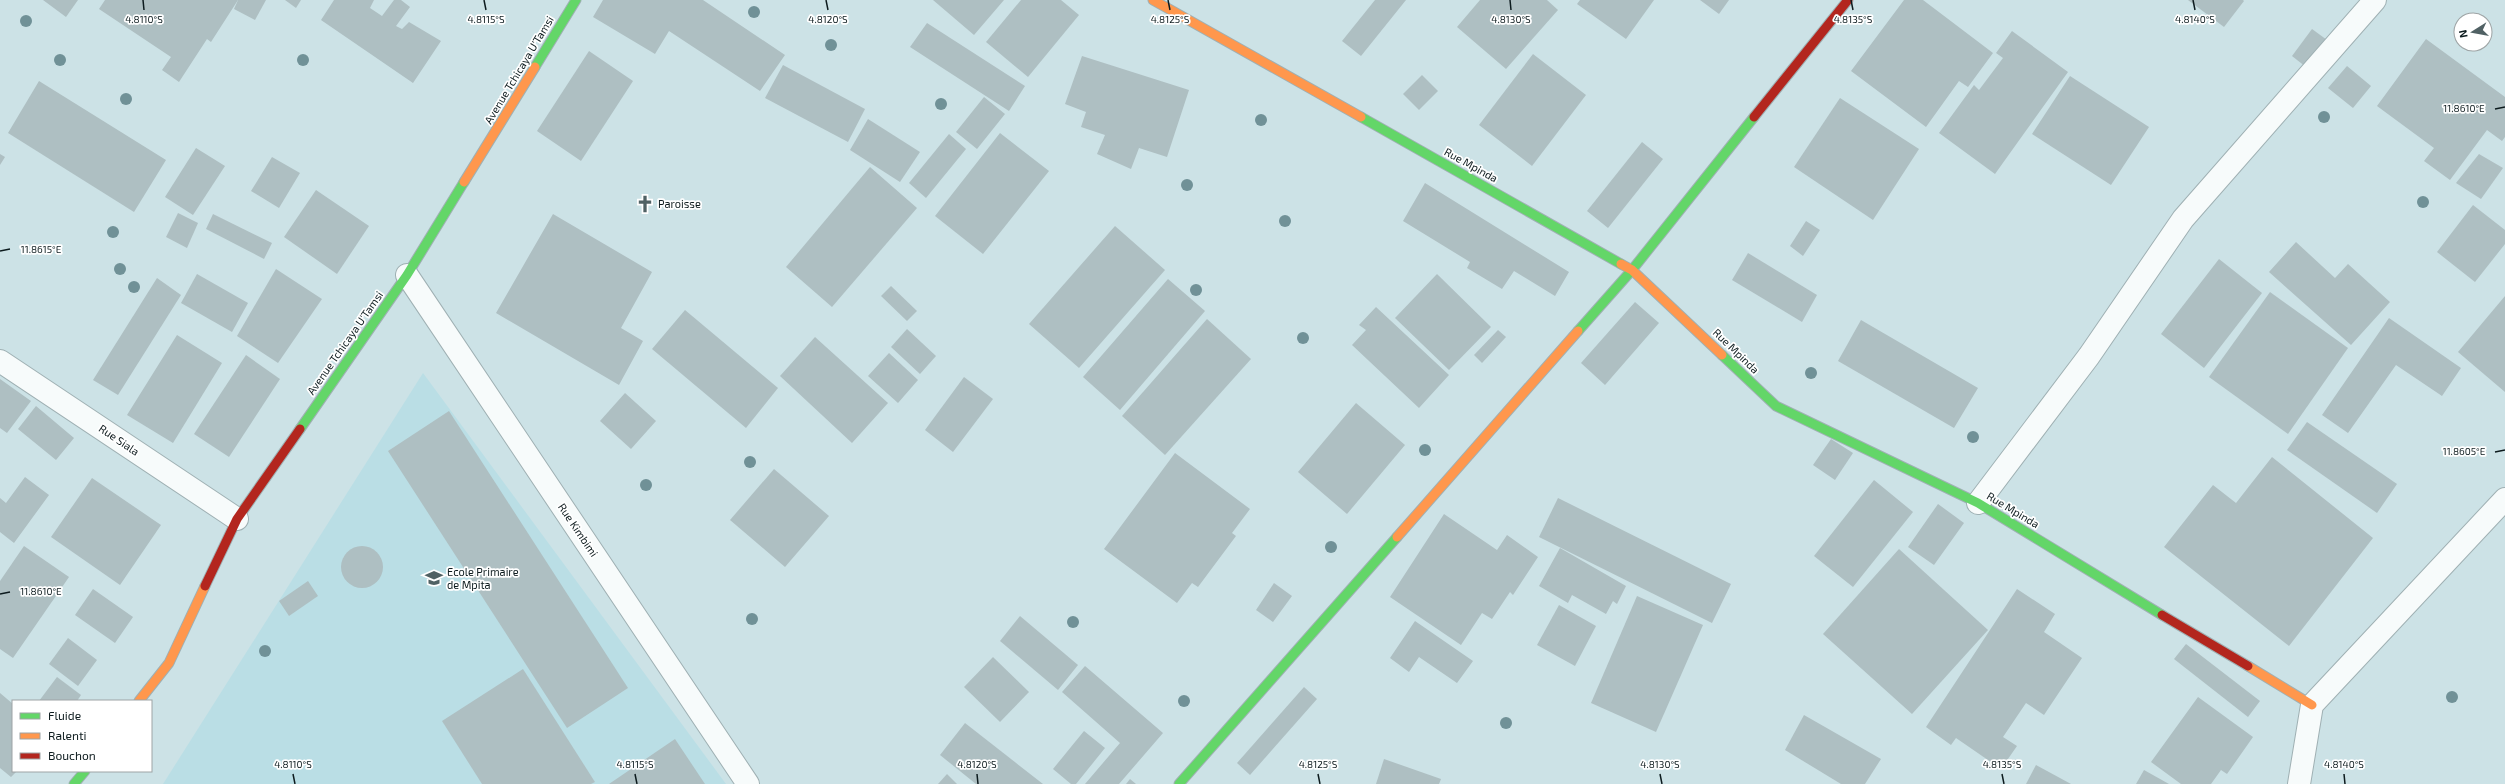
<svg xmlns="http://www.w3.org/2000/svg" width="2505" height="784" font-family="'Exo 2',sans-serif">
<style>
.built{fill:#badee5}
.building{fill:#aebfc2}
.lines{fill:none;stroke-linecap:round;stroke-linejoin:round}
.street-casing{stroke:#9fb0b3;stroke-width:24}
.fast-casing{stroke:#9fb0b3;stroke-width:11}
.slow-casing{stroke:#9fb0b3;stroke-width:11}
.jam-casing{stroke:#9fb0b3;stroke-width:11}
.street{stroke:#f7fbfb;stroke-width:22}
.fast{stroke:#63d668;stroke-width:9}
.slow{stroke:#ff974d;stroke-width:9}
.jam{stroke:#b3261e;stroke-width:9}
.tree{fill:#709197}
.ticks{fill:none;stroke:#0d1b1e;stroke-width:1.5}
.labels{text-anchor:middle;stroke-width:3.5;stroke-linejoin:round;paint-order:stroke}
.street-label{font-size:11px;fill:#0d1b1e;stroke:#fff}
.poi-label{font-size:11px;fill:#0d1b1e;stroke:#fff;text-anchor:start}
.ticks-label{font-size:10px;text-anchor:middle;fill:#0d1b1e;stroke:#fff;stroke-width:3.5;stroke-linejoin:round;paint-order:stroke}
</style>
<rect width="100%" height="100%" fill="#cce2e6"/>
<!-- built -->
<polygon class="built" points="423,373 726,784 163,784"/>
<!-- building -->
<g class="building">
<polygon points="43,0 78,0 66,17"/>
<polygon points="105,0 238,0 211,42 207,39 179,82 162,70 171,57 99,9"/>
<polygon points="238,0 266,0 255,20 234,9"/>
<polygon points="285,0 301,0 296,8"/>
<polygon points="334,0 374,0 370,8 382,16 394,0 401,0 410,7 396,26 402,29 409,22 441,41 413,83 321,20"/>
<polygon points="603,0 703,0 785,55 760,91 669,31 655,54 593,17"/>
<polygon points="933,0 1004,0 974,35"/>
<polygon points="1021,0 1061,0 1079,15 1028,77 986,42"/>
<polygon points="1375,0 1406,0 1361,56 1342,41"/>
<polygon points="1480,0 1547,0 1558,10 1506,69 1457,27"/>
<polygon points="1580,0 1654,0 1626,39 1577,4"/>
<polygon points="1700,0 1729,0 1719,14"/>
<polygon points="1904,0 1923,0 1993,53 1968,87 1959,81 1926,127 1851,71"/>
<polygon points="2188,0 2243,0 2244,1 2224,27"/>
<polygon points="927,23 1025,86 1009,111 910,47"/>
<polygon points="2312,29 2327,40 2306,67 2292,56"/>
<polygon points="2012,31 2068,72 1995,174 1939,133 1974,85 1979,90 2003,58 1996,53"/>
<polygon points="2426,39 2505,97 2505,137 2502,141 2487,130 2450,180 2424,161 2434,148 2377,106"/>
<polygon points="589,51 633,81 581,161 537,131"/>
<polygon points="1533,54 1586,95 1532,166 1479,125"/>
<polygon points="1082,56 1189,90 1167,157 1139,148 1131,169 1097,154 1105,135 1081,127 1086,112 1065,104"/>
<polygon points="783,65 865,109 848,142 765,98"/>
<polygon points="2347,66 2371,86 2353,108 2328,88"/>
<polygon points="1422,75 1438,91 1419,110 1403,94"/>
<polygon points="2070,76 2149,127 2111,185 2032,134"/>
<polygon points="39,81 166,160 134,212 8,133"/>
<polygon points="984,97 1005,114 977,149 956,132"/>
<polygon points="1840,98 1919,149 1873,220 1794,167"/>
<polygon points="868,119 920,152 900,182 850,150"/>
<polygon points="1000,133 1049,171 983,254 935,216"/>
<polygon points="949,134 966,149 926,198 909,183"/>
<polygon points="1642,142 1663,159 1608,228 1587,211"/>
<polygon points="196,148 225,166 193,215 165,197"/>
<polygon points="0,154 5,157 0,165"/>
<polygon points="2479,154 2503,168 2481,199 2456,183"/>
<polygon points="272,157 300,173 279,208 251,191"/>
<polygon points="870,167 917,208 832,307 786,267"/>
<polygon points="1425,183 1569,272 1555,296 1514,271 1502,289 1467,268 1470,262 1403,221"/>
<polygon points="316,190 369,226 337,274 284,237"/>
<polygon points="2473,205 2505,230 2505,244 2475,282 2437,252"/>
<polygon points="178,213 198,223 187,248 166,237"/>
<polygon points="213,214 272,243 264,259 206,229"/>
<polygon points="553,214 652,272 621,328 643,341 619,385 496,313"/>
<polygon points="1806,221 1820,230 1803,256 1790,246"/>
<polygon points="1115,226 1165,270 1079,368 1029,324"/>
<polygon points="2296,242 2335,278 2348,264 2390,302 2351,345 2269,272"/>
<polygon points="1748,253 1817,295 1802,322 1732,280"/>
<polygon points="2219,259 2262,293 2204,368 2161,334"/>
<polygon points="276,269 322,299 278,363 237,336"/>
<polygon points="197,274 248,303 232,332 181,303"/>
<polygon points="1437,274 1491,327 1449,370 1395,318"/>
<polygon points="157,278 181,295 118,395 93,380"/>
<polygon points="1168,279 1205,311 1120,410 1083,377"/>
<polygon points="891,286 917,311 907,321 881,296"/>
<polygon points="2270,292 2348,348 2288,434 2209,377"/>
<polygon points="2505,296 2505,392 2458,352"/>
<polygon points="1635,302 1659,323 1605,385 1581,363"/>
<polygon points="1376,307 1449,375 1419,408 1352,345 1366,330 1359,325"/>
<polygon points="685,310 778,388 746,428 652,349"/>
<polygon points="2389,318 2461,368 2442,396 2396,365 2348,433 2322,415"/>
<polygon points="1207,319 1251,359 1165,455 1122,416"/>
<polygon points="1861,320 1978,388 1954,428 1838,361"/>
<polygon points="907,329 936,356 920,374 891,347"/>
<polygon points="1498,330 1506,337 1482,363 1474,355"/>
<polygon points="177,335 222,363 173,443 127,415"/>
<polygon points="815,337 888,403 852,443 780,376"/>
<polygon points="889,353 918,380 898,403 868,376"/>
<polygon points="246,355 280,379 229,457 194,434"/>
<polygon points="964,377 993,399 953,452 925,430"/>
<polygon points="0,379 31,401 7,433 0,428"/>
<polygon points="625,393 656,421 631,449 600,421"/>
<polygon points="1356,403 1405,445 1347,514 1298,472"/>
<polygon points="36,406 74,438 56,460 18,429"/>
<polygon points="449,411 628,688 567,728 388,451"/>
<polygon points="2307,422 2397,484 2377,513 2287,450"/>
<polygon points="1831,439 1853,453 1835,480 1813,465"/>
<polygon points="1175,453 1250,509 1232,533 1236,536 1198,587 1192,583 1177,603 1104,549"/>
<polygon points="2272,457 2373,538 2289,646 2164,547 2213,485 2236,503"/>
<polygon points="774,469 829,516 785,567 730,520"/>
<polygon points="25,477 49,495 14,543 0,532 0,498 6,503"/>
<polygon points="92,478 161,525 120,585 51,537"/>
<polygon points="1874,480 1913,512 1853,587 1814,556"/>
<polygon points="1558,498 1731,584 1712,623 1539,537"/>
<polygon points="1938,504 1964,523 1934,565 1908,547"/>
<polygon points="1444,514 1497,550 1507,535 1538,557 1513,595 1510,592 1492,619 1482,613 1461,645 1390,597"/>
<polygon points="24,546 69,577 13,658 0,649 0,581"/>
<circle cx="362" cy="567" r="21"/>
<polygon points="1560,548 1626,586 1617,604 1613,601 1606,614 1572,595 1568,603 1539,586"/>
<polygon points="1899,549 1988,630 1912,714 1823,634"/>
<polygon points="308,581 318,596 289,616 279,601"/>
<polygon points="1274,583 1292,596 1273,622 1256,610"/>
<polygon points="93,589 133,617 115,643 75,615"/>
<polygon points="2017,589 2055,614 2044,632 2082,658 2044,715 2026,703 2003,737 2017,746 2001,769 1956,738 1951,745 1926,727"/>
<polygon points="1637,596 1703,625 1656,732 1591,703"/>
<polygon points="1559,605 1596,626 1575,666 1537,645"/>
<polygon points="1020,616 1078,665 1058,690 1000,641"/>
<polygon points="1415,621 1473,661 1457,683 1419,657 1409,672 1390,658"/>
<polygon points="68,638 97,660 78,686 49,664"/>
<polygon points="2186,644 2260,701 2248,717 2174,659"/>
<polygon points="993,657 1029,692 1000,722 964,687"/>
<polygon points="1085,666 1163,733 1119,784 1085,784 1120,743 1062,692"/>
<polygon points="523,669 595,782 591,784 482,784 442,721"/>
<polygon points="57,677 81,695 77,701 39,701"/>
<polygon points="1304,687 1317,699 1250,775 1237,763"/>
<polygon points="0,693 13,704 13,771 17,771 11,777 0,768"/>
<polygon points="2198,697 2253,737 2227,774 2221,770 2211,784 2181,784 2151,762"/>
<polygon points="1804,715 1881,759 1865,784 1841,784 1785,750"/>
<polygon points="965,723 1043,784 976,784 940,755"/>
<polygon points="1084,731 1105,748 1076,784 1071,784 1053,769"/>
<polygon points="675,739 705,784 609,784"/>
<polygon points="1384,759 1441,779 1439,784 1376,784"/>
<polygon points="2036,765 2071,784 2026,784"/>
<polygon points="2144,770 2169,784 2136,784"/>
<polygon points="947,774 957,784 938,784"/>
<polygon points="1130,779 1136,784 1126,784"/>
</g>
<g class="lines">
<!-- street casing -->
<g class="street-casing">
<g id="street">
<polyline points="407,275 748,784"/>
<polyline points="0,361 237,519"/>
<polyline points="1978,503 2089,356 2183,219 2375,0"/>
<polyline points="2299,784 2312,705 2505,499"/>
</g>
</g>
<!-- fast casing -->
<g class="fast-casing">
<g id="fast">
<polyline points="535,67 576,0"/>
<polyline points="1361,117 1621,264"/>
<polyline points="1578,331 1632,270 1754,117"/>
<polyline points="1722,355 1776,406 1978,503 2162,615"/>
<polyline points="300,429 407,275 464,182"/>
<polyline points="74,784 85,771"/>
<polyline points="1179,784 1397,537"/>
</g>
</g>
<!-- slow casing -->
<g class="slow-casing">
<g id="slow">
<polyline points="1153,0 1361,117"/>
<polyline points="464,182 535,67"/>
<polyline points="1621,264 1632,270 1722,355"/>
<polyline points="1397,537 1578,331"/>
<polyline points="2248,666 2312,705"/>
<polyline points="139,701 169,663 205,586"/>
</g>
</g>
<!-- jam casing -->
<g class="jam-casing">
<g id="jam">
<polyline points="1754,117 1848,0"/>
<polyline points="205,586 237,519 300,429"/>
<polyline points="2162,615 2248,666"/>
</g>
</g>
<!-- street -->
<use href="#street" class="street"/>
<!-- fast -->
<use href="#fast" class="fast"/>
<!-- slow -->
<use href="#slow" class="slow"/>
<!-- jam -->
<use href="#jam" class="jam"/>
</g>
<!-- trees -->
<g class="tree">
<circle cx="754" cy="12" r="6"/>
<circle cx="26" cy="21" r="6"/>
<circle cx="831" cy="45" r="6"/>
<circle cx="60" cy="60" r="6"/>
<circle cx="303" cy="60" r="6"/>
<circle cx="126" cy="99" r="6"/>
<circle cx="941" cy="104" r="6"/>
<circle cx="2324" cy="117" r="6"/>
<circle cx="1261" cy="120" r="6"/>
<circle cx="1187" cy="185" r="6"/>
<circle cx="2423" cy="202" r="6"/>
<circle cx="1285" cy="221" r="6"/>
<circle cx="113" cy="232" r="6"/>
<circle cx="120" cy="269" r="6"/>
<circle cx="134" cy="287" r="6"/>
<circle cx="1196" cy="290" r="6"/>
<circle cx="1303" cy="338" r="6"/>
<circle cx="1811" cy="373" r="6"/>
<circle cx="1973" cy="437" r="6"/>
<circle cx="1425" cy="450" r="6"/>
<circle cx="750" cy="462" r="6"/>
<circle cx="646" cy="485" r="6"/>
<circle cx="1331" cy="547" r="6"/>
<circle cx="752" cy="619" r="6"/>
<circle cx="1073" cy="622" r="6"/>
<circle cx="265" cy="651" r="6"/>
<circle cx="2452" cy="697" r="6"/>
<circle cx="1184" cy="701" r="6"/>
<circle cx="1506" cy="723" r="6"/>
</g>
<!-- ticks -->
<path class="ticks" d="M143,0L144,10M484,0L486,10M826,0L828,10M1168,0L1170,10M1510,0L1511,10M1851,0L1853,10M2193,0L2195,10M2495,109L2505,107M0,251L10,249M2495,452L2505,450M0,594L10,592M293,774L295,784M635,774L637,784M977,774L978,784M1318,774L1320,784M1660,774L1662,784M2002,774L2004,784M2344,774L2345,784"/>
<!-- icons -->
<defs>
<g id="church-bare" transform="scale(1.38)"><path d="M-1.2-6h2.4v3.5h3.3v2.4h-3.3V6h-2.4V-.1h-3.3v-2.4h3.3Z" fill="#506164" stroke="#fff" stroke-width="2.5" paint-order="stroke"/></g>
<g id="school-bare" transform="scale(1.38)"><path d="M0-5L7-2L0 1L-7-2ZM-4 1L0 2.5L4 1V4Q0 6-4 4Z" fill="#506164" stroke="#fff" stroke-width="2.5" paint-order="stroke"/></g>
</defs>
<g fill-rule="evenodd">
<use href="#church-bare" x="645" y="204"/>
<use href="#school-bare" x="434" y="578"/>
</g>
<g class="labels">
<!-- street labels -->
<g class="street-label">
<text transform="translate(519 70) rotate(-59)" y="4">Avenue Tchicaya U'Tamsi</text>
<text transform="translate(1471 165) rotate(29)" y="4">Rue Mpinda</text>
<text transform="translate(345 343) rotate(-55)" y="4">Avenue Tchicaya U'Tamsi</text>
<text transform="translate(1736 351) rotate(44)" y="4">Rue Mpinda</text>
<text transform="translate(119 440) rotate(34)" y="4">Rue Siala</text>
<text transform="translate(2013 510) rotate(31)" y="4">Rue Mpinda</text>
<text transform="translate(578 530) rotate(56)" y="4">Rue Kimbimi</text>
</g>
<!-- poi labels -->
<g class="poi-label">
<text x="658" y="208">Paroisse</text>
<text x="447" y="576">Ecole Primaire<tspan x="447" dy="13">de Mpita</tspan></text>
</g>
</g>
<g class="ticks-label">
<text x="144" y="23">4.8110°S</text>
<text x="486" y="23">4.8115°S</text>
<text x="828" y="23">4.8120°S</text>
<text x="1170" y="23">4.8125°S</text>
<text x="1511" y="23">4.8130°S</text>
<text x="1853" y="23">4.8135°S</text>
<text x="2195" y="23">4.8140°S</text>
<text x="2464" y="112">11.8610°E</text>
<text x="41" y="253">11.8615°E</text>
<text x="2464" y="455">11.8605°E</text>
<text x="41" y="595">11.8610°E</text>
<text x="293" y="768">4.8110°S</text>
<text x="635" y="768">4.8115°S</text>
<text x="977" y="768">4.8120°S</text>
<text x="1318" y="768">4.8125°S</text>
<text x="1660" y="768">4.8130°S</text>
<text x="2002" y="768">4.8135°S</text>
<text x="2344" y="768">4.8140°S</text>
</g>
<!-- legend -->
<rect x="12" y="700" width="140" height="72" fill="#ffffff" stroke="#9ea4a5"/>
<rect x="20" y="713" width="20" height="6" fill="#63d668" stroke="#9ea4a5"/>
<text x="48" y="720" font-size="12" fill="#0d1b1e">Fluide</text>
<rect x="20" y="733" width="20" height="6" fill="#ff974d" stroke="#9ea4a5"/>
<text x="48" y="740" font-size="12" fill="#0d1b1e">Ralenti</text>
<rect x="20" y="753" width="20" height="6" fill="#b3261e" stroke="#9ea4a5"/>
<text x="48" y="760" font-size="12" fill="#0d1b1e">Bouchon</text>
<!-- north arrow -->
<g transform="translate(2473 32) rotate(259)"><circle r="19" fill="#ffffff" stroke="#9ea4a5"/>
<path d="M0-3L7 15L0 10L-7 15Z" fill="#506164"/>
<text y="-6" font-size="11" font-weight="bold" text-anchor="middle" fill="#0d1b1e">N</text>
</g>
</svg>
